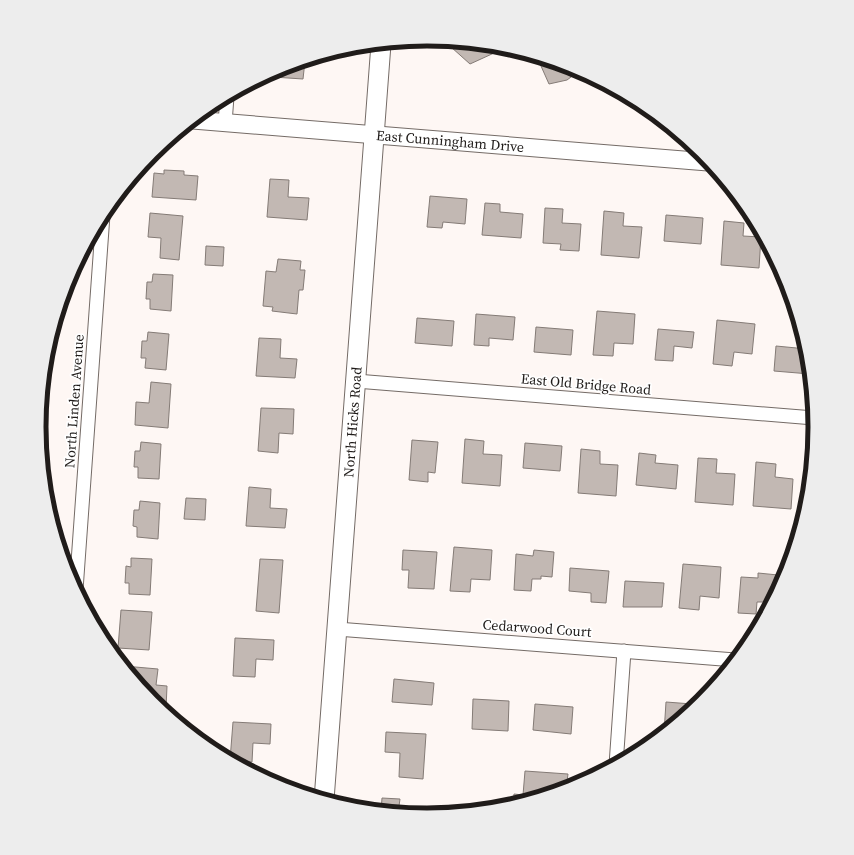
<svg xmlns="http://www.w3.org/2000/svg" width="854" height="855" font-family="'Source Serif 4',serif">
<style>
.building{fill:#c2b8b3;stroke:#847b76}
.lines{fill:none;stroke-linecap:round;stroke-linejoin:round}
.minor-casing{stroke:#746b66;stroke-width:15}
.tertiary-casing{stroke:#746b66;stroke-width:19}
.secondary-casing{stroke:#746b66;stroke-width:21}
.minor{stroke:#fff;stroke-width:13}
.tertiary{stroke:#fff;stroke-width:17}
.secondary{stroke:#fff;stroke-width:19}
.labels{text-anchor:middle;stroke-width:3.5;stroke-linejoin:round;paint-order:stroke}
.street-label{font-size:14px;fill:#201c1a;stroke:#fff}
.rim{fill:none;stroke:#201c1a;stroke-width:5}
</style>
<rect width="100%" height="100%" fill="#fef7f4"/>
<!-- building -->
<g class="building">
<polygon points="450,42 503,47 505,48 470,64 451,47"/>
<polygon points="537,57 576,69 579,71 567,80 549,84"/>
<polygon points="305,61 303,79 273,77 274,72 279,69"/>
<polygon points="164,170 184,171 184,175 198,176 196,200 152,197 154,173 164,174"/>
<polygon points="270,179 289,180 288,197 309,198 307,220 267,217"/>
<polygon points="430,196 467,199 465,224 443,222 442,228 427,227"/>
<polygon points="485,203 500,204 500,212 523,214 521,238 482,235"/>
<polygon points="545,208 563,209 562,223 581,224 579,251 560,250 561,244 543,243"/>
<polygon points="604,211 624,213 623,226 642,227 639,258 601,255"/>
<polygon points="150,213 183,216 179,260 160,258 161,238 148,237"/>
<polygon points="666,215 703,218 701,244 664,241"/>
<polygon points="724,221 744,223 743,236 761,237 759,268 721,265"/>
<polygon points="206,246 224,247 223,266 205,265"/>
<polygon points="278,259 301,261 300,270 305,270 303,290 299,290 297,314 272,311 273,307 263,306 266,271 276,272"/>
<polygon points="153,274 173,275 171,311 150,309 150,299 146,299 147,282 152,282"/>
<polygon points="597,311 635,314 633,344 614,343 613,356 593,355"/>
<polygon points="476,314 515,317 513,340 489,338 489,346 474,345"/>
<polygon points="417,318 454,321 452,346 415,343"/>
<polygon points="717,320 755,324 752,354 734,352 732,366 713,364"/>
<polygon points="536,327 573,330 571,355 534,352"/>
<polygon points="658,329 694,332 692,348 674,346 673,361 655,360"/>
<polygon points="148,332 169,334 166,370 145,368 146,358 141,358 142,341 147,341"/>
<polygon points="259,338 281,339 280,358 297,359 295,378 256,376"/>
<polygon points="776,346 807,349 810,374 774,371"/>
<polygon points="44,379 45,379 44,403 41,403"/>
<polygon points="151,382 171,384 168,428 135,425 136,402 149,403"/>
<polygon points="261,408 294,409 293,434 279,433 278,453 258,451"/>
<polygon points="465,439 484,441 483,454 502,455 500,486 462,483"/>
<polygon points="412,440 438,442 435,473 428,472 428,482 409,480"/>
<polygon points="141,442 161,444 159,479 138,478 138,467 134,467 135,451 140,451"/>
<polygon points="525,443 562,446 560,471 523,468"/>
<polygon points="581,449 600,451 600,464 618,465 616,496 578,493"/>
<polygon points="639,453 656,455 655,463 678,465 676,489 636,485"/>
<polygon points="698,458 717,459 716,473 735,474 733,505 695,502"/>
<polygon points="756,462 776,464 775,477 793,479 791,509 753,506"/>
<polygon points="249,487 271,489 270,508 287,509 285,528 246,526"/>
<polygon points="186,498 206,499 205,520 184,519"/>
<polygon points="140,501 160,503 158,539 137,537 137,527 133,526 134,510 139,510"/>
<polygon points="454,547 492,550 490,580 471,579 470,592 450,591"/>
<polygon points="403,550 437,552 434,589 408,588 409,570 402,570"/>
<polygon points="534,550 554,552 552,577 541,576 541,579 532,579 531,591 514,590 516,554 533,556"/>
<polygon points="131,558 152,559 150,595 129,594 129,583 125,583 126,566 131,567"/>
<polygon points="260,559 283,560 279,613 256,611"/>
<polygon points="683,564 721,567 719,598 700,596 699,610 679,608"/>
<polygon points="570,568 609,571 606,603 591,602 591,593 569,591"/>
<polygon points="758,573 778,575 777,592 773,600 765,599 765,602 757,602 756,614 738,613 741,577 758,578"/>
<polygon points="625,581 664,583 662,607 623,607"/>
<polygon points="121,610 152,612 149,650 118,648"/>
<polygon points="235,638 274,640 273,660 256,659 255,677 233,676"/>
<polygon points="124,666 158,669 156,685 167,686 166,709 160,708 152,702"/>
<polygon points="394,679 434,683 432,705 392,702"/>
<polygon points="473,699 509,701 508,731 472,729"/>
<polygon points="666,702 692,704 692,710 664,733"/>
<polygon points="535,704 573,707 571,734 533,730"/>
<polygon points="233,722 271,724 270,744 253,743 252,762 230,760"/>
<polygon points="386,732 426,734 423,779 399,777 400,753 385,752"/>
<polygon points="525,771 568,774 566,789 513,805 514,794 523,795"/>
<polygon points="382,798 400,799 399,806 419,808 418,812 435,815 381,811"/>
</g>
<g class="lines">
<!-- minor casing -->
<g class="minor-casing">
<g id="minor">
<polyline points="225,123 227,97"/>
<polyline points="356,381 814,418"/>
<polyline points="76,590 103,215"/>
<polyline points="337,629 735,660"/>
<polyline points="616,765 624,651"/>
</g>
</g>
<!-- tertiary casing -->
<g class="tertiary-casing">
<g id="tertiary">
<path id="s1" d="M193,120L708,162"/>
</g>
</g>
<!-- secondary casing -->
<g class="secondary-casing">
<g id="secondary">
<path id="s2" d="M324,800L381,44"/>
</g>
</g>
<!-- minor -->
<use href="#minor" class="minor"/>
<!-- tertiary -->
<use href="#tertiary" class="tertiary"/>
<!-- secondary -->
<use href="#secondary" class="secondary"/>
</g>
<g class="labels">
<!-- street labels -->
<g class="street-label">
<text dy="5" stroke="none"><textPath href="#s1" startOffset="258">East Cunningham Drive</textPath></text>
<text transform="translate(586 384) rotate(5)" y="5">East Old Bridge Road</text>
<text transform="translate(74 401) rotate(-86)" y="5">North Linden Avenue</text>
<text dy="5" stroke="none"><textPath href="#s2" startOffset="379">North Hicks Road</textPath></text>
<text transform="translate(537 628) rotate(4)" y="5">Cedarwood Court</text>
</g>
</g>
<!-- crop -->
<path d="M0 0H854V855H0ZM46 427a381 381 0 1 1 762 0a381 381 0 1 1-762 0Z" fill="#ededed" fill-rule="evenodd"/>
<path class="rim" d="M46 427a381 381 0 1 1 762 0a381 381 0 1 1-762 0Z"/>
</svg>
